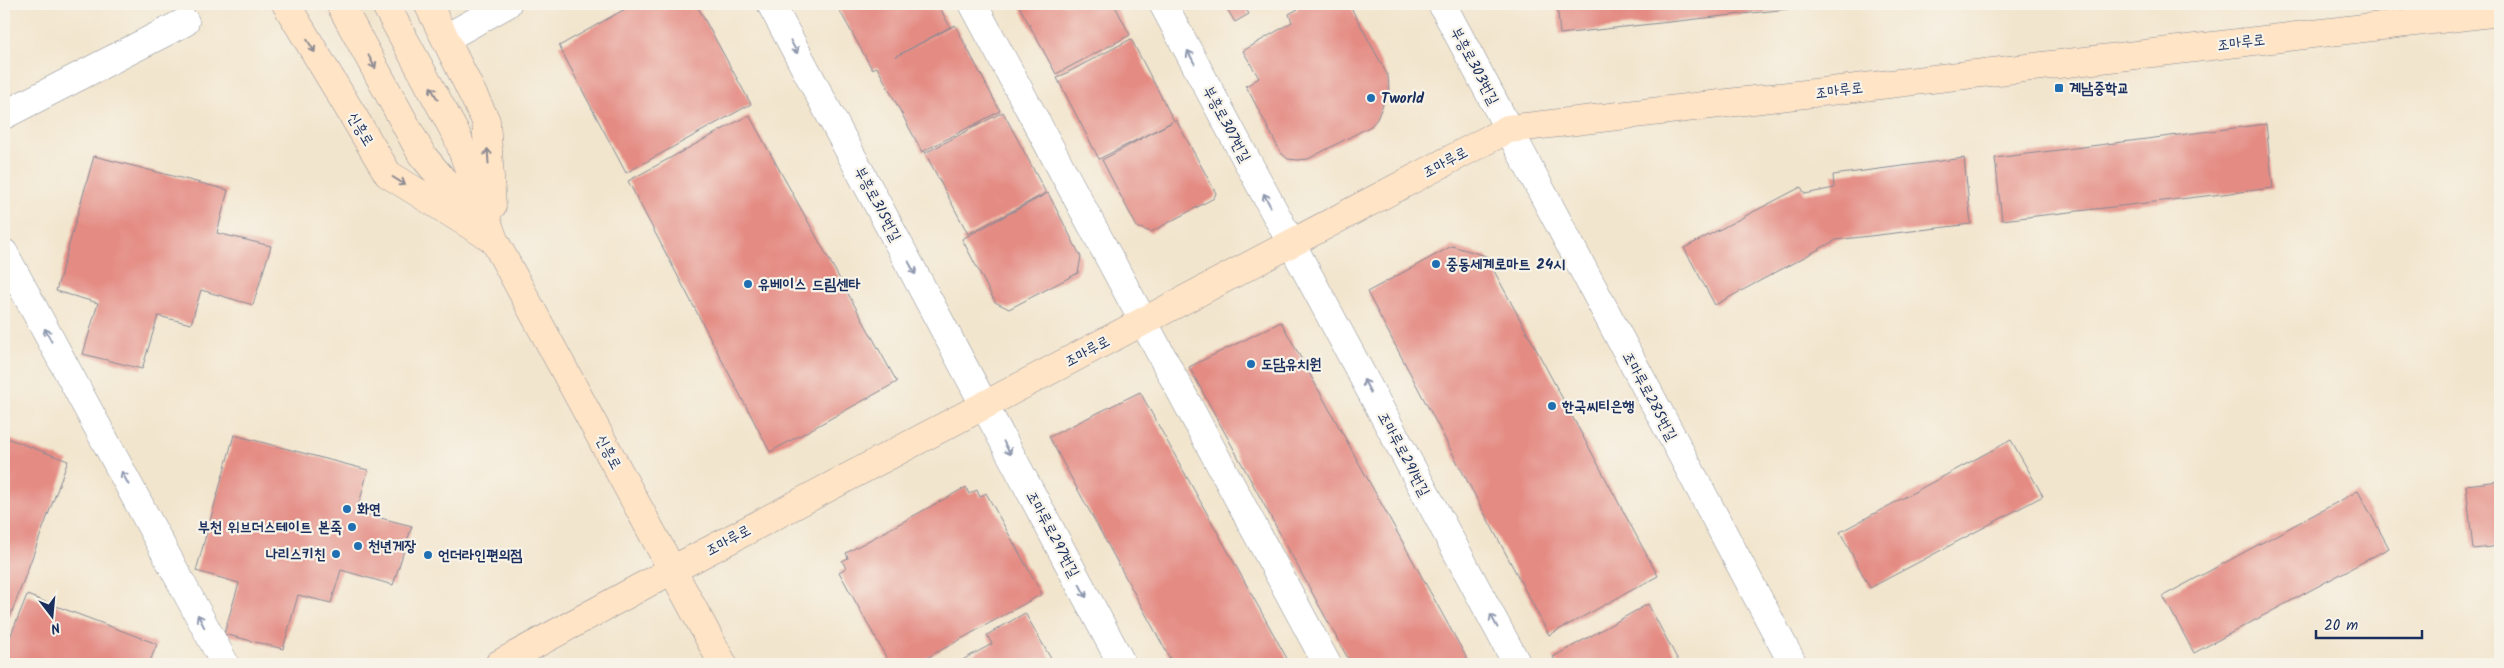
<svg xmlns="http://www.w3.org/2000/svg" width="2504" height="668" font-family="Kalam,'Poor Story',sans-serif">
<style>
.building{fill:#e48c84}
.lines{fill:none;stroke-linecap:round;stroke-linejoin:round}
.street-casing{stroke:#868a96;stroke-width:29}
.secondary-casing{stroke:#868a96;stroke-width:29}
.street{stroke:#fff;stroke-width:28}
.secondary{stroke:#ffe4c6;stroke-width:28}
.oneway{stroke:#8d8a92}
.oneway2{stroke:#8d97ae}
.poi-dot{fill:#1f6fb2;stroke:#f7f3e8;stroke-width:2}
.labels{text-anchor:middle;stroke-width:4.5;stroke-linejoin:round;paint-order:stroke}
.street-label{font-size:15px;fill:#1b2f5e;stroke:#f7f3e8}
.poi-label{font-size:15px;font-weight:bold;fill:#1b2f5e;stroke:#f7f3e8;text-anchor:start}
</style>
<rect width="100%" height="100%" fill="#f7f3e8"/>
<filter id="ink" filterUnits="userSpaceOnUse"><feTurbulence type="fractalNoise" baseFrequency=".02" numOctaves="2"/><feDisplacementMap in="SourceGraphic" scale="10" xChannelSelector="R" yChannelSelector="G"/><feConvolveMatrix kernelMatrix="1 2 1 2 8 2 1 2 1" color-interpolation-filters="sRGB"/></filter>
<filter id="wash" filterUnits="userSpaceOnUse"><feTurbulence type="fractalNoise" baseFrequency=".0096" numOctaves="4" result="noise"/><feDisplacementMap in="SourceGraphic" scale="20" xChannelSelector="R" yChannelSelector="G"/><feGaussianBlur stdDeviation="1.12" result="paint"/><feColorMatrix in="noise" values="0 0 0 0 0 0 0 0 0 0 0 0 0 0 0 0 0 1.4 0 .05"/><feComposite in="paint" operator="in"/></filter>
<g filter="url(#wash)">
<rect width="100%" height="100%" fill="#f2e5cd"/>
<g id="blocks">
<!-- building -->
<g class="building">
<polygon points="634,4 696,4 751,104 626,173 559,46"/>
<polygon points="836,4 938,4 950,27 895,57 955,25 1000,111 922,152 877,67 872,69"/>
<polygon points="1018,4 1114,4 1130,35 1056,74"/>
<polygon points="1224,4 1252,4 1245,7 1249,14 1235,22"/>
<polygon points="1295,4 1349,4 1388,76 1389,90 1377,119 1371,126 1308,159 1298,160 1288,159 1281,153 1246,86 1259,78 1243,51 1292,22 1289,14 1298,9"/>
<polygon points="1557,4 1787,4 1788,9 1560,34"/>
<polygon points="1131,39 1174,121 1176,120 1216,193 1214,198 1151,232 1137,227 1102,160 1172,122 1099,159 1057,78"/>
<polygon points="1003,112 1046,193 968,234 925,153"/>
<polygon points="749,115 897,382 770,452 628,181"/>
<polygon points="2266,124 2273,188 2002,220 1995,158"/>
<polygon points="94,156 228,190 217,233 271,246 253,305 201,290 191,324 158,316 142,369 83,354 98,303 56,291"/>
<polygon points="1964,158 1971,224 1836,240 1715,305 1684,248 1801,187 1805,194 1834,188 1833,175"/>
<polygon points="1048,193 1081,257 1078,273 1009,309 995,302 962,239"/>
<polygon points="1452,246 1486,256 1658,576 1549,635 1367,292"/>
<polygon points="1281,322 1470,664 1351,664 1189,367"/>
<polygon points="1140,392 1290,664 1173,664 1049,437"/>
<polygon points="234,435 368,470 357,512 412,526 393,585 341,570 331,603 298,595 283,649 224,634 239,583 196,571"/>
<polygon points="4,437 68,461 10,617 4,615"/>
<polygon points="2011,440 2043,496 1870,588 1840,532"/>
<polygon points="2500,481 2500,546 2473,549 2466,485"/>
<polygon points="966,487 969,494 977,490 980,497 986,493 1042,594 916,664 890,664 839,572 846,568 842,561 848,558 846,553"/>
<polygon points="2358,491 2389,548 2194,653 2163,596"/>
<polygon points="27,595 157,644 149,664 4,664 4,652"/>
<polygon points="1648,604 1680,664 1557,664 1553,657"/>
<polygon points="1025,613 1054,664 955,664 992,644 987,635"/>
</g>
</g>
</g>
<g filter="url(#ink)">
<use href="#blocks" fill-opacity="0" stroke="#868a96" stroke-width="1"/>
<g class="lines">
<!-- street casing -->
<g class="street-casing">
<g id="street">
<polyline points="771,4 1122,664"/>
<polyline points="973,4 1327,664"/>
<polyline points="1163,4 1517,664"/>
<polyline points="1442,4 1793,664"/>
<polyline points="446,38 507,4"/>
<polyline points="4,115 185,22"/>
<polyline points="4,253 225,664"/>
</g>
</g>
<!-- secondary casing -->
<g class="secondary-casing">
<g id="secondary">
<polyline points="286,4 388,174 494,240"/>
<polyline points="340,4 422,155 478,221"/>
<polyline points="385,4 457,136 494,240 723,664"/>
<polyline points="428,4 486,121 492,206"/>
<polyline points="499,664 672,570 1508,129 2500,12"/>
</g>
</g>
<!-- street -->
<use href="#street" class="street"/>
<!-- secondary -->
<use href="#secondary" class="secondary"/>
</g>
<!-- one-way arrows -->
<defs><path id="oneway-shaft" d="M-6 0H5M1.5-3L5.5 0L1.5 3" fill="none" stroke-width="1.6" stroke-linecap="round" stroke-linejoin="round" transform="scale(1.25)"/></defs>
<g class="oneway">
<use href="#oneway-shaft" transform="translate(311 46) rotate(59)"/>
<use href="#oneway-shaft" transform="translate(372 62) rotate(62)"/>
<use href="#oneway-shaft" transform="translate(434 93) rotate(-119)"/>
<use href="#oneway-shaft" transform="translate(488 156) rotate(-94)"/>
<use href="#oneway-shaft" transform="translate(399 181) rotate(32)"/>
</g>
<g class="oneway2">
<use href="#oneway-shaft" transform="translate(794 47) rotate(62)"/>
<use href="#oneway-shaft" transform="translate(1191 57) rotate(-118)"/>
<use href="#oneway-shaft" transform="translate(1267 200) rotate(-118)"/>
<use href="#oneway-shaft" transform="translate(912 268) rotate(62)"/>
<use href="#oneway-shaft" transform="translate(48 335) rotate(-118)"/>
<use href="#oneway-shaft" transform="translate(1367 386) rotate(-118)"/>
<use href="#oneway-shaft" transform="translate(1007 448) rotate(62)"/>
<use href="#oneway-shaft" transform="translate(125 478) rotate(-118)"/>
<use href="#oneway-shaft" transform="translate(1083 591) rotate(62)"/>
<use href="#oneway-shaft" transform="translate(201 621) rotate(-118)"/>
<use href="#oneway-shaft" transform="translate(1494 621) rotate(-118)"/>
</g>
</g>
<!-- markers -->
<g class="poi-dot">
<rect x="2054" y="83" width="10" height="10" rx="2.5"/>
<circle cx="1371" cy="98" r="5"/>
<circle cx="1436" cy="264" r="5"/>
<circle cx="748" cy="284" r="5"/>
<circle cx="1251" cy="364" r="5"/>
<circle cx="1552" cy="406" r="5"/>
<circle cx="347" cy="509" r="5"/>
<circle cx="352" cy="527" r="5"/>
<circle cx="358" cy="546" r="5"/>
<circle cx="336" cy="554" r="5"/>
<circle cx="428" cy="555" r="5"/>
</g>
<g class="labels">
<!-- street labels -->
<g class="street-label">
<text transform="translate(2241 42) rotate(-7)" y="5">조마루로</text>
<text transform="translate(1475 66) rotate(62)" y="5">부흥로303번길</text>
<text transform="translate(1839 90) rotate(-7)" y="5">조마루로</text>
<text transform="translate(1227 124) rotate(62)" y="5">부흥로307번길</text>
<text transform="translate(361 129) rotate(59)" y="5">신흥로</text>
<text transform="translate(1445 162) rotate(-28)" y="5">조마루로</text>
<text transform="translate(878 204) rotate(62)" y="5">부흥로315번길</text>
<text transform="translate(1087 351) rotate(-28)" y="5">조마루로</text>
<text transform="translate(1650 396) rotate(62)" y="5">조마루로285번길</text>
<text transform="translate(609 452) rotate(62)" y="5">신흥로</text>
<text transform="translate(1404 454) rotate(62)" y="5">조마루로291번길</text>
<text transform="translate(1053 534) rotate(62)" y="5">조마루로297번길</text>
<text transform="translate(728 540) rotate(-28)" y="5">조마루로</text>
</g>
<!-- poi labels -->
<g class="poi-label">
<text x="2069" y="93">계남중학교</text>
<text x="1381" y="103">Tworld</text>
<text x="1446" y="269">중동세계로마트 24시</text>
<text x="758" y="289">유베이스 드림센타</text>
<text x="1261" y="369">도담유치원</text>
<text x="1562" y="411">한국씨티은행</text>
<text x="357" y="514">화연</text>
<text x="342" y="532" text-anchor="end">부천 위브더스테이트 본죽</text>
<text x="368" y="551">천년게장</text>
<text x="326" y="559" text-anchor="end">나리스키친</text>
<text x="438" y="560">언더라인편의점</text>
</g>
</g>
<!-- margin -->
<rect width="2504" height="668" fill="none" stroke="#f7f3e8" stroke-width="20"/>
<!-- north arrow -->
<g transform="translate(52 616) rotate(164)" stroke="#f7f3e8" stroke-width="4" paint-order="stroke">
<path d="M0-4L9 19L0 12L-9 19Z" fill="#1b2f5e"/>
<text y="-8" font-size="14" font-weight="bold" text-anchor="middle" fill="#1b2f5e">N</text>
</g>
<!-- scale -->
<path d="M2316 630v8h106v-8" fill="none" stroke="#1b2f5e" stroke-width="2.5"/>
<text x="2324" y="630" font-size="15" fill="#1b2f5e" stroke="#f7f3e8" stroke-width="4" paint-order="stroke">20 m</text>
</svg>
